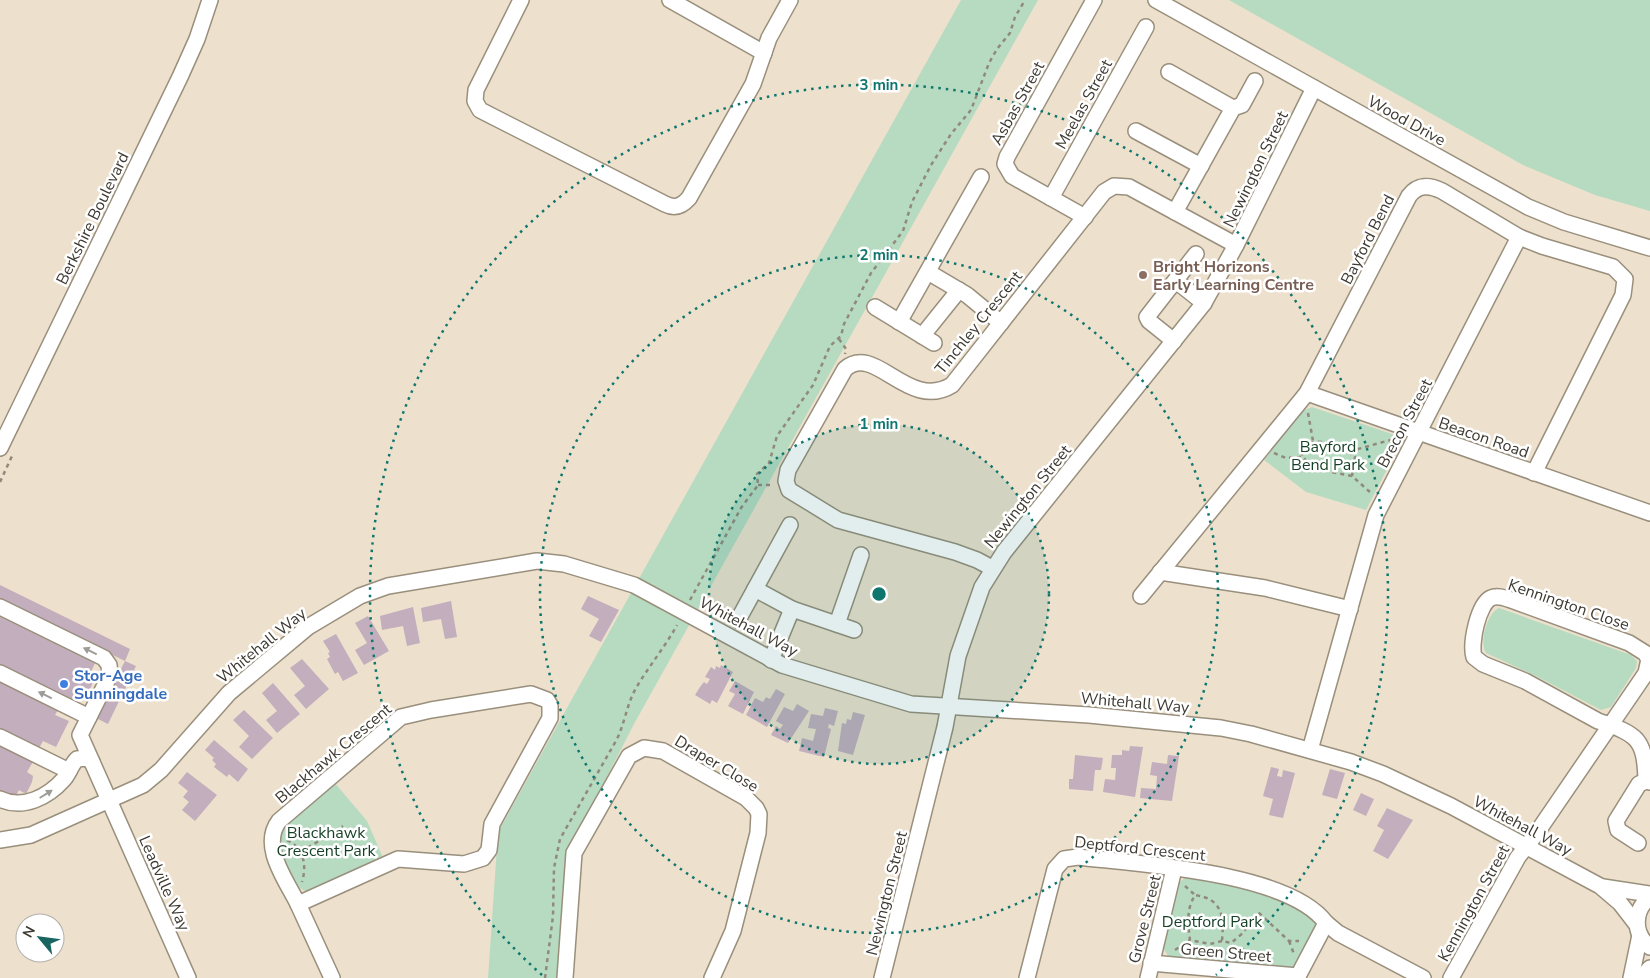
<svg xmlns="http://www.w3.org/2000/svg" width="1650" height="978" font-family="'Nunito Sans',sans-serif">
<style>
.green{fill:#b6dbc1}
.building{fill:#c3aebd}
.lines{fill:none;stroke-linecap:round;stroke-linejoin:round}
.minor-casing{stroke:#998f7c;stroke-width:18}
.path{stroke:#918a7c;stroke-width:2.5;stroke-dasharray:4 4;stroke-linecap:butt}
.minor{stroke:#fff;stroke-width:15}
.oneway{fill:#9e9c98}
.ring{fill:none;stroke:#0f766e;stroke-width:2.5;stroke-dasharray:2.5 5}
.education-dot{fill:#8d6e63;stroke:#fff;stroke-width:2}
.shop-dot{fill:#3f7fe0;stroke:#fff;stroke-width:2}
.labels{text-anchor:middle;stroke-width:5;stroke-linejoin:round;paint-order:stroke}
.street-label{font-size:16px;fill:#3e3a32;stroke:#fff}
.education-label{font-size:16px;font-weight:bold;fill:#785e54;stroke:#fff;text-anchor:start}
.park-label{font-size:16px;fill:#143f25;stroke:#fff}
.shop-label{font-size:16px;font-weight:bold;fill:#366cbe;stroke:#fff;text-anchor:start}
.centre{fill:#0f766e;stroke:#fff;stroke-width:2.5}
.ring-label{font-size:15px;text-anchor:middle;font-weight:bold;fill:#0f766e;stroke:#fff;stroke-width:5;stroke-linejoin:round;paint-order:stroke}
</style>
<rect width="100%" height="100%" fill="#ede1cd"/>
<!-- green -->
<g class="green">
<polygon points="961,0 1038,0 634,724 573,843 567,867 557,978 488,978 498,832"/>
<polygon points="1229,0 1650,0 1650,211 1595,195 1523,165"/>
<polygon points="1312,407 1392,434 1397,439 1398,448 1366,510 1306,492 1264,460 1302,411"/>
<path d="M1499,608L1631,655L1637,661L1636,668L1611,707L1601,710L1536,676L1486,653C1479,643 1487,613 1499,608Z"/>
<path d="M334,782L367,821L384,860L309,892C294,890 281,862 279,848C278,842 280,834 281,828Z"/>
<polygon points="1188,876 1212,878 1297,904 1317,923 1317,927 1296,965 1291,968 1169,957 1163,948 1163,943 1178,883"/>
</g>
<!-- building -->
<g class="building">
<polygon points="0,585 130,649 125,661 0,600"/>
<polygon points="588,596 619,610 601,642 589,636 599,619 581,609"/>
<polygon points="451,601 457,637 445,639 441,619 423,622 421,608"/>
<polygon points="413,607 420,643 407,646 403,626 382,630 380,616"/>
<polygon points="368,616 389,651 364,665 355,650 367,643 355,623"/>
<polygon points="0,617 95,663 89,676 94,679 87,697 80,693 75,703 0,666"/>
<polygon points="336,634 358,673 343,681 338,672 335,674 327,659 330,657 328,653 330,652 323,641"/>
<polygon points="302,659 329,689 306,709 294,695 305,686 290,668"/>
<polygon points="125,661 136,666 108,724 96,718"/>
<polygon points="721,665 733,672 717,703 712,700 710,704 695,695 700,687 704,682 707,684 710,679 705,677 711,667 715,670 716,666 720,668"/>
<polygon points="735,681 754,692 743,714 728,706 735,694 729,691"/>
<polygon points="0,682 58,710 55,715 69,721 56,747 43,741 38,750 0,731"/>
<polygon points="273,683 300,714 277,733 266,720 277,711 262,693"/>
<polygon points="776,689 785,694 767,727 746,715 755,698 763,702 766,697 770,699"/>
<polygon points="797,704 809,711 788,743 771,735 776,726 780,729 783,725 776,721 784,707 793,711"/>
<polygon points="825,708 838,711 834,726 829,724 828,728 831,729 824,757 799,751 802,738 813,741 816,729 808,728 811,714 823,716"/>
<polygon points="244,710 273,738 252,759 239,747 249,736 233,720"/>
<polygon points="853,712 865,715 853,755 838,751 842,723 846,724 847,719 851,720"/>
<polygon points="214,740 248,769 238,782 229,774 227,777 214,767 216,764 212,760 214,758 205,750"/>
<polygon points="0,743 34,760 27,772 33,776 32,782 26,794 19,790 14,800 0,793"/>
<polygon points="1130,746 1143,747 1135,797 1103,792 1105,779 1115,780 1116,768 1111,768 1112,755 1122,755 1122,750 1129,751"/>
<polygon points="1075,755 1103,758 1101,770 1095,770 1093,791 1069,789 1069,779 1073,779"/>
<polygon points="1168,755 1179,756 1172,801 1140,798 1141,788 1156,789 1157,776 1150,775 1152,762 1167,764"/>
<polygon points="1271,767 1279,769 1277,776 1282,777 1283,770 1295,773 1283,818 1269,815 1273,799 1263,796"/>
<polygon points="1330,769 1345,773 1337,799 1322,795"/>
<polygon points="187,772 217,795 195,821 182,810 189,802 183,797 188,791 178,783"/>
<polygon points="1361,793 1374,799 1366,816 1353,810"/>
<polygon points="1387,808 1413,820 1388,859 1373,851 1384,830 1377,826"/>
</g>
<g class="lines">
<!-- minor casing -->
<g class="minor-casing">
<g id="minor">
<path d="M521,0L476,90L475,101L480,110L665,204C675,209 682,206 689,198L753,84L769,38L790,0"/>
<polyline points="670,0 764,53"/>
<polyline points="1156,0 1528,207 1564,222 1650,248"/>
<polyline points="1169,72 1233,108 1175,212"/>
<polyline points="1233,108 1242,105 1255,81"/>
<polyline points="1136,131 1201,166"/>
<polyline points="1051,198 1146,27"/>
<polyline points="1085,217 1012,176 1005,164 1007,157 1094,0"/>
<polyline points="928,272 967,295 1001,323"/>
<polyline points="1176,281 1204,303"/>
<polyline points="875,307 934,343"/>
<polyline points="899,322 981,177"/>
<polyline points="922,336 959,290"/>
<polyline points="1174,341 1149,321 1147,317 1196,254"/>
<polyline points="1307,393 1650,513"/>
<polyline points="0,448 180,77 197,39 210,0"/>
<path d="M992,568L977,560L955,552L838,520L789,490L786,481L788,470L845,369C875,342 908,412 952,385L1104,192L1114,186L1129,187L1236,245"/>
<polyline points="1160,572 1265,588 1350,609"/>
<polyline points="755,589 792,609 854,630"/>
<path d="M1141,596L1307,393L1409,196C1418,184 1430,185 1442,191L1519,237L1542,246L1613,267L1625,279L1623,295L1534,473"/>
<polyline points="0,607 104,658 109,665 110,675 80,735 188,978"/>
<polyline points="738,620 790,525"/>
<polyline points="837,624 861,555"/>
<polyline points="771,660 792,609"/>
<polyline points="0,673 89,717"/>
<path d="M531,694L547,700L550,705V718L492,824L489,850L483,858L464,864L398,859L298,904C286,880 260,846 279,821L401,717L431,710Z"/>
<polyline points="0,737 69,771"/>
<polyline points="1310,750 1376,515 1519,237"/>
<path d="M0,799C23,810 48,797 64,779C69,773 71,765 77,759L87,758L92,762"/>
<polyline points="0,840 31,835 143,785 161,770 229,693 308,627 360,596 388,586 537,561 564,564 634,585 782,665 911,704 1089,715 1221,728 1251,734 1351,762 1383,774 1451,806 1600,886 1620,903 1637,925"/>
<polyline points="1638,843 1618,830 1616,821 1639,784 1646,781 1650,782"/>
<polyline points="1603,887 1650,894"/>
<path d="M1650,897C1633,911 1633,934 1650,947"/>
<polyline points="298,904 332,978"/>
<polyline points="1326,923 1338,933 1423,978"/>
<polyline points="1151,963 1298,976"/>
<polyline points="565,978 574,853 629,756 644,748 663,751 746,798 756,808 759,814 758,833 733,931 712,978"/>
<polyline points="882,978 945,727 958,656 982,587 1004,552 1204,303 1236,245 1314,88"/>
<path d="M1027,978L1055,869L1064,859L1078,857C1139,864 1289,872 1326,923L1297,978"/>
<polyline points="1148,978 1174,869"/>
<path d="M1451,978L1518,857L1536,834L1646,673L1649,659L1645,653L1629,643L1511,600C1505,598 1497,595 1491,598C1478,604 1470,644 1474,657L1483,664L1525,681L1598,721C1637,734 1645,738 1646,781"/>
<polyline points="1631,978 1640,935"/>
<polyline points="1641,978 1650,968"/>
</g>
</g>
<!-- path -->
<g class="path">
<polyline points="839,339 846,349 845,354"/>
<polyline points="1308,413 1313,441"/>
<polyline points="1274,453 1286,458 1302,457"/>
<polyline points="1351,454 1358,449 1394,439"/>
<path d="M1352,476L1355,457C1341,446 1315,433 1302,450V457L1312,465L1326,471L1352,476L1371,493"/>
<polyline points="0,482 12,456"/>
<polyline points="758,485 772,485"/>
<polyline points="690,600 741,508 758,485 757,474 769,463 777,436 813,385 830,346 841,336 844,324 871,273 903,231 912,202 931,165 951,134 971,110 989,63 997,49 1010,33 1015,17 1025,0"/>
<path d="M287,840C304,848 307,865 302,882"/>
<polyline points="301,852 343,826"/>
<polyline points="1185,886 1195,895"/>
<path d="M1222,941L1210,944L1190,940C1188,923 1186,910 1195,895C1223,899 1224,917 1222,941L1231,943L1243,933L1258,912L1289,941H1299"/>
<polyline points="1289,941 1294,954"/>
<polyline points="1175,950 1190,940"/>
<path d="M545,978L553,916L554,868L560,839L617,739C625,722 627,704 636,688C649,666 665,647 677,625"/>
</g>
<!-- minor -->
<use href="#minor" class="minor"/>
</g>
<!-- one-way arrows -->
<defs><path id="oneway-solid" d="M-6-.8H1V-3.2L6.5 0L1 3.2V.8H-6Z" transform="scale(1.25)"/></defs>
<g class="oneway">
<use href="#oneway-solid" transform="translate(90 651) rotate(-154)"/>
<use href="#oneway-solid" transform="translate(45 695) rotate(-154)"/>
<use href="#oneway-solid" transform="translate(46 794) rotate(-32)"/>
</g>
<!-- distance rings -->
<circle cx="879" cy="594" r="170" fill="#0f766e" fill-opacity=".12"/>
<g class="ring">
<circle cx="879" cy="594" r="170"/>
<circle cx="879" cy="594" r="339"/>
<path d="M542 975A509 509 0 1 1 1216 975"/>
</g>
<!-- markers -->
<circle class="education-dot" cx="1143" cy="275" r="5"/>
<circle class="shop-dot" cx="64" cy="684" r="5"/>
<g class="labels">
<!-- street labels -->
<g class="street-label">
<text transform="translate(1017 103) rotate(-61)" y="6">Asbas Street</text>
<text transform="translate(1083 104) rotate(-61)" y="6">Meelas Street</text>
<text transform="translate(1407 120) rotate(29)" y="6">Wood Drive</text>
<text transform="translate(1255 169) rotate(-64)" y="6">Newington Street</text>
<text transform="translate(92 218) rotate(-64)" y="6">Berkshire Boulevard</text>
<text transform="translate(1367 239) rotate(-63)" y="6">Bayford Bend</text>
<text transform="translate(978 322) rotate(-51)" y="6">Tinchley Crescent</text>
<text transform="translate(1404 423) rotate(-62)" y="6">Brecon Street</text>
<text transform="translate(1484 437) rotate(19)" y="6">Beacon Road</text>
<text transform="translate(1027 496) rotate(-51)" y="6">Newington Street</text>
<text transform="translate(1569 604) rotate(19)" y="6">Kennington Close</text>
<text transform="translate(749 626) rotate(28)" y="6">Whitehall Way</text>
<text transform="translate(261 645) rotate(-39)" y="6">Whitehall Way</text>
<text transform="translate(1135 702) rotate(5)" y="6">Whitehall Way</text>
<text transform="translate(333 753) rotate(-40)" y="6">Blackhawk Crescent</text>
<text transform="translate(717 763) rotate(31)" y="6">Draper Close</text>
<text transform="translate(1523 825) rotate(28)" y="6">Whitehall Way</text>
<text transform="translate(1140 848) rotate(6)" y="6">Deptford Crescent</text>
<text transform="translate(165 883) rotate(66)" y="6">Leadville Way</text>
<text transform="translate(886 893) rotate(-76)" y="6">Newington Street</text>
<text transform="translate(1473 903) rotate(-61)" y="6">Kennington Street</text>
<text transform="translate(1144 919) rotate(-76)" y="6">Grove Street</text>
<text transform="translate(1226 952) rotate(5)" y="6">Green Street</text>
</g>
<!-- education labels -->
<g class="education-label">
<text x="1153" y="272">Bright Horizons<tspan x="1153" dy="18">Early Learning Centre</tspan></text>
</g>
<!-- park labels -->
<g class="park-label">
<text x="1328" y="452">Bayford<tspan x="1328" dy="18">Bend Park</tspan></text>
<text x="326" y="838">Blackhawk<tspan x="326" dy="18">Crescent Park</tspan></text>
<text x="1212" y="927">Deptford Park</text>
</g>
<!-- shop labels -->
<g class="shop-label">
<text x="74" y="681">Stor-Age<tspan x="74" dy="18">Sunningdale</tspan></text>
</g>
</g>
<circle cx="879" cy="594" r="8" class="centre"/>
<g class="ring-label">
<text x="879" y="90">3 min</text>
<text x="879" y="260">2 min</text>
<text x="879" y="429">1 min</text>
</g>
<!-- north arrow -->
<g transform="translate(40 938) rotate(299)"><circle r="24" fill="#ffffff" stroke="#b2b0ad"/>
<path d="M0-4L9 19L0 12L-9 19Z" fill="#186562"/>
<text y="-8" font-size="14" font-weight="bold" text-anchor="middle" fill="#3e3a32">N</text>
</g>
</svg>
